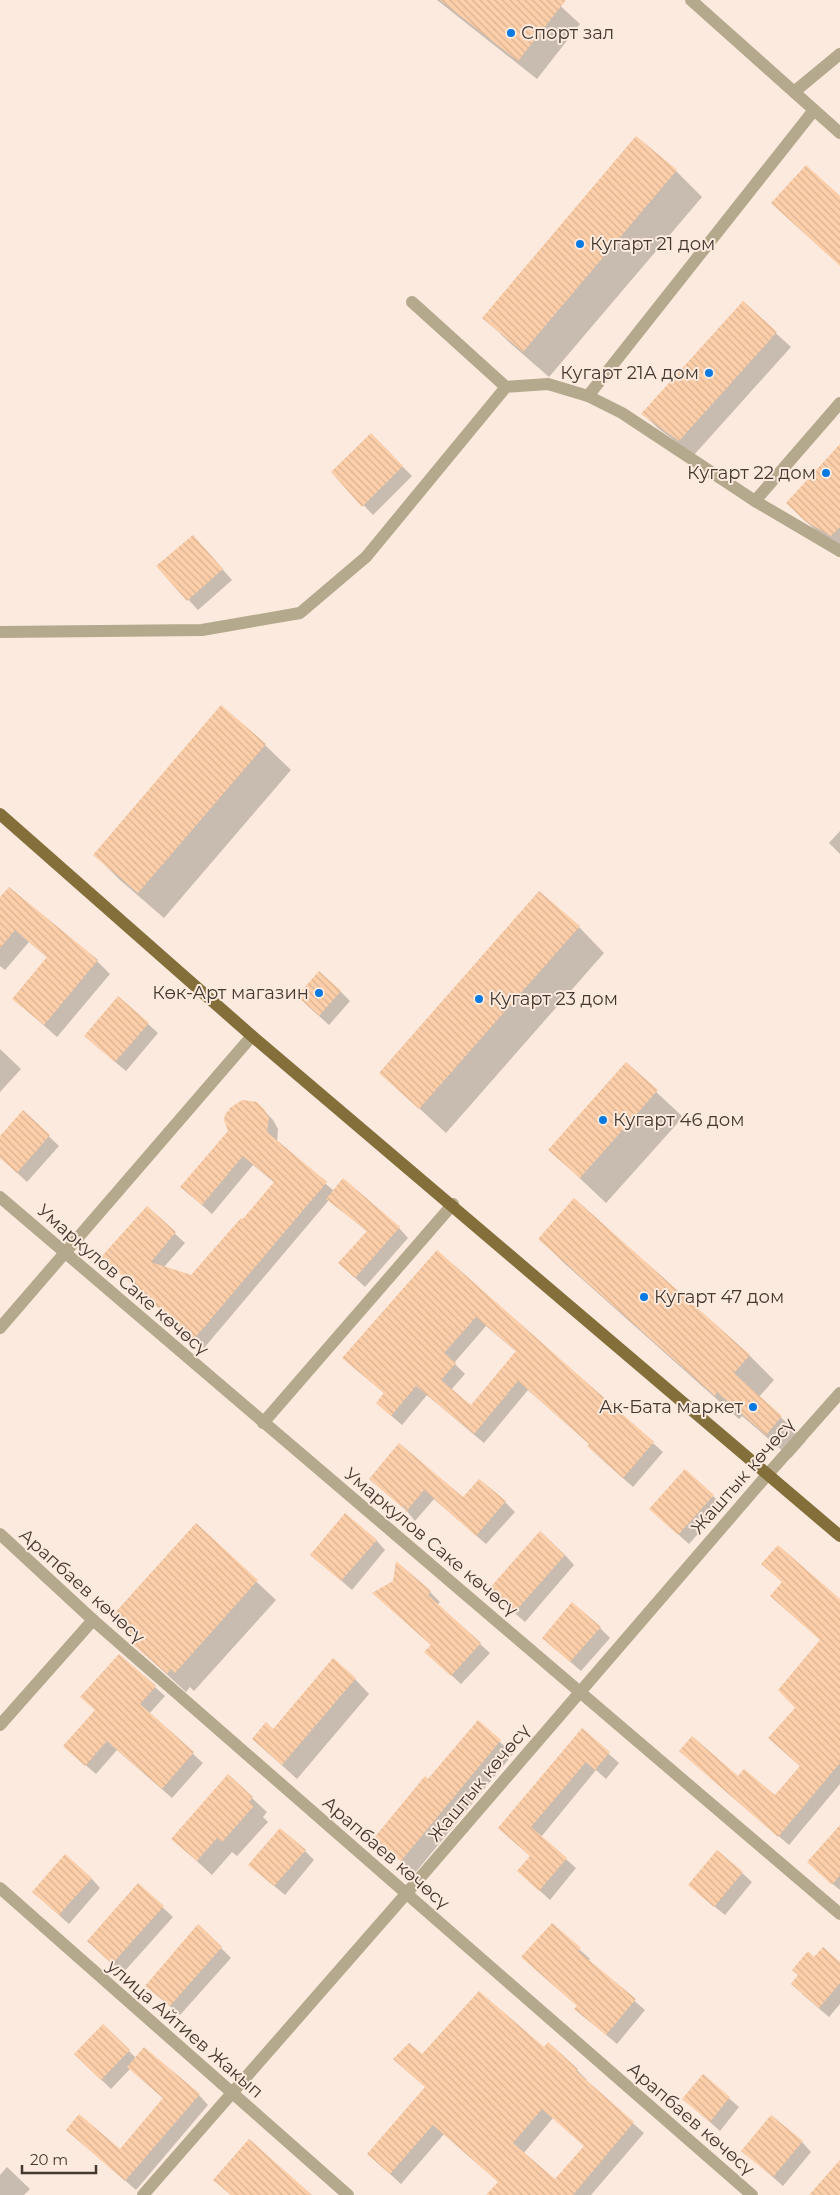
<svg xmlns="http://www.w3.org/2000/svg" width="840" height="2195" font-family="Montserrat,sans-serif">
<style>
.shadow{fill:#0003;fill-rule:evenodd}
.building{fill:url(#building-back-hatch);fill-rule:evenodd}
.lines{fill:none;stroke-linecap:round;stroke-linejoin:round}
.minor{stroke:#b4a88d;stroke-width:12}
.major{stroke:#846e3a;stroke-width:12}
.poi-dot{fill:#097ae1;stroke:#fbeadd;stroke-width:2}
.labels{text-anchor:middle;stroke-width:4;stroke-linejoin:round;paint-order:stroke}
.poi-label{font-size:18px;fill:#443930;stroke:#fbeadd;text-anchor:start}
.street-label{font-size:18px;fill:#443930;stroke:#fbeadd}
</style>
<defs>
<pattern id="building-back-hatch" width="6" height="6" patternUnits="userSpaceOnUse" patternTransform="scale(1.25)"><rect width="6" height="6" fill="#fccea9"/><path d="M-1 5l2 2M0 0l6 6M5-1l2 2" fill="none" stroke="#d9b292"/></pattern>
</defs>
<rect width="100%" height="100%" fill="#fbeadd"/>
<!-- shadow -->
<g class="shadow">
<polygon points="437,0 554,0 580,24 537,79"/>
<polygon points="676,171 702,197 549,377 510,343 484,318"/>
<polygon points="743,303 791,347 694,455 658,428 643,414"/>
<polygon points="371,435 412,476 373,515 332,472"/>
<polygon points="840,446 840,551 813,528 787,503"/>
<polygon points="202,546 232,580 198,610 158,567"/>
<polygon points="221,706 265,745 291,770 164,918 120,880 95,855"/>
<polygon points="840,831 840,854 829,843"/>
<polygon points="9,889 97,961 110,974 57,1037 14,999 48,958 29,942 5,970 0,966 0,899"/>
<polygon points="579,927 604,953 446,1133 381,1073"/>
<polygon points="340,991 350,1001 329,1025 308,1006"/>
<polygon points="118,997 158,1033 126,1071 95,1045"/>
<polygon points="0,1049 21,1069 0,1092"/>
<polygon points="626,1064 683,1117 606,1203 550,1150"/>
<polygon points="257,1103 273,1120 278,1129 277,1142 334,1191 399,1228 408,1238 365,1287 350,1273 368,1232 329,1200 204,1348 113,1267 147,1208 185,1243 164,1267 192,1277 275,1183 253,1165 212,1214 182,1187"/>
<polygon points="23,1112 59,1146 27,1182 0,1157 0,1137"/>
<polygon points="574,1200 750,1356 774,1380 759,1397 806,1441 791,1458 742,1416 739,1419 564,1263 540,1239"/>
<path d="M437,1252L663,1452L633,1487L598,1456L588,1446L590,1444L528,1390L484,1443L427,1395L402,1425L387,1412L385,1394L354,1367ZM486,1326L517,1352L471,1407L451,1390L465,1374L454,1363Z"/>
<polygon points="400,1445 463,1499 505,1502 515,1512 486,1544 434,1499 415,1521 406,1510 381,1489"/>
<polygon points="713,1496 723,1506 689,1544 661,1519"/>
<polygon points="196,1525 276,1600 194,1691 190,1687 186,1692 132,1642"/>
<polygon points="376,1540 385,1550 352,1590 312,1555"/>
<polygon points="565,1555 574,1565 525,1622 500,1600"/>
<polygon points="430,1592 440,1602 437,1605 490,1653 461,1684 436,1661 432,1645 374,1593"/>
<polygon points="840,1600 840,1784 789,1845 690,1760 738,1778 775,1797 801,1767 769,1738 796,1708 822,1641"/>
<polygon points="600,1628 610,1638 581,1671 553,1647"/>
<polygon points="120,1656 165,1696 149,1714 203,1763 172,1798 117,1750 96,1774 74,1755"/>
<polygon points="355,1679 369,1694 297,1779 253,1739 273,1730"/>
<polygon points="478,1722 513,1754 415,1873 375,1838 428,1781"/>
<polygon points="582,1730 619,1763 606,1779 596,1770 541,1837 576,1868 550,1900 518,1871 531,1856 499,1828"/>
<polygon points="228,1776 267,1812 263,1817 268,1822 237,1856 232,1852 212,1875 173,1839"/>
<polygon points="840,1827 840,1890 818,1872"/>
<polygon points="305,1851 314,1860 285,1895 260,1874"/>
<polygon points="742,1873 752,1882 725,1915 700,1895"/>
<polygon points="91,1878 100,1888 69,1924 44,1902"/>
<polygon points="138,1885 173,1917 123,1973 98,1950"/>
<polygon points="552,1925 590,1959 588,1961 645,2010 617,2044 586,2018 578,2007"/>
<polygon points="221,1948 231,1958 180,2015 157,1995"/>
<polygon points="815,1959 840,1964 840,2004 829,2017 802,1994"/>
<polygon points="103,2026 136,2058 199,2095 208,2105 136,2190 67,2130 120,2151 164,2099 130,2069 111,2089 85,2064"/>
<path d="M544,2048L577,2070L587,2080L586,2082L644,2133L591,2195H488L499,2182L444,2134L401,2184L379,2164L426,2087L422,2056ZM553,2118L585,2146L555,2181L523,2154Z"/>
<polygon points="703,2076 739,2107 720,2131 684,2099"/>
<polygon points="802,2142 811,2152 783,2186 753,2160"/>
<polygon points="7,2167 30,2189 24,2195 0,2195 0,2175"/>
</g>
<!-- building -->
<g class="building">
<polygon points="440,0 566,0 518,61"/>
<polygon points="636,136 677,170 523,352 482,318"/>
<polygon points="806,165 840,196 840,266 771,203"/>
<polygon points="743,301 777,332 679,441 641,414"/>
<polygon points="371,433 403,466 362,507 331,472"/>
<polygon points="840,444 840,527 831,536 805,521 786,503"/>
<polygon points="193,535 223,569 187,601 156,566"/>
<polygon points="221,705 266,744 138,893 93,855"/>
<polygon points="9,887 98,960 44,1025 12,999 47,957 15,930 0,948 0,897"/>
<polygon points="539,891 580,926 419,1109 379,1073"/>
<polygon points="319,971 341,991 319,1016 297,996"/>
<polygon points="118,996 149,1023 115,1062 84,1036"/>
<polygon points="626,1062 658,1090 580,1178 548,1150"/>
<polygon points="242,1100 257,1102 264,1109 269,1118 267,1132 327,1182 194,1339 101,1257 147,1206 176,1232 151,1262 191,1275 241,1218 243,1219 274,1182 243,1156 202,1205 180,1187 228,1131 224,1120 225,1115 230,1108"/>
<polygon points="23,1110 50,1135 17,1173 0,1158 0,1136"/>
<polygon points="343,1178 400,1227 355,1278 338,1263 367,1231 326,1199"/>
<polygon points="574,1198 750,1355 734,1373 782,1416 766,1435 717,1392 715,1396 538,1239"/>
<path d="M437,1250L654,1442L623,1478L587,1446L589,1444L518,1381L474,1434L416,1386L391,1416L376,1403L384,1393L342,1358ZM476,1317L516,1351L471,1405L441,1380L456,1363L444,1353Z"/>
<polygon points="399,1443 463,1497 479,1479 506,1501 476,1536 424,1490 405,1513 406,1505 403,1508 369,1479"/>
<polygon points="685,1469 714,1495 678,1535 649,1509"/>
<polygon points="345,1513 377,1540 341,1581 310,1555"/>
<polygon points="196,1523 258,1580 175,1673 171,1669 167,1674 130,1642 135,1637 112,1616"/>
<polygon points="540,1531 565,1555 514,1613 488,1590"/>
<polygon points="778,1545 840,1599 840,1763 778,1837 679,1751 692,1736 738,1776 744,1769 775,1795 800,1766 768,1738 795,1708 778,1690 820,1640 770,1596 782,1582 761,1564"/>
<polygon points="396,1561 431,1591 428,1595 481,1643 451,1676 424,1652 431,1645 372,1593 393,1581"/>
<polygon points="572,1602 601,1627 570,1662 542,1638"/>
<polygon points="119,1654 156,1686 140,1704 194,1752 162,1789 107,1741 85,1766 63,1746 95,1710 80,1697"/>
<polygon points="333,1658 356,1678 282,1765 252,1739 266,1722 273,1729"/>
<polygon points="478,1720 501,1740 401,1861 374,1838 425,1776 428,1779"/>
<polygon points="582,1728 610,1752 595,1770 586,1762 531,1827 567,1858 539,1891 517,1871 530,1856 498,1828"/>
<polygon points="228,1774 253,1797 249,1802 254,1806 222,1842 217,1838 197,1861 171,1839"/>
<polygon points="840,1825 840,1875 832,1885 807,1862"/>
<polygon points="280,1828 306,1850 274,1886 248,1865"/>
<polygon points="717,1850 743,1872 714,1907 688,1885"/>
<polygon points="65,1854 92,1878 59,1915 32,1892"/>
<polygon points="138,1883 164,1906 112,1964 87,1941"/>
<polygon points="552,1923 581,1948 578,1951 636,1999 606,2035 574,2009 577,2006 521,1957"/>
<polygon points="198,1924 222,1947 170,2006 145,1986"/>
<polygon points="823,1947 840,1962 840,1983 819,2008 791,1984 798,1975 792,1970 808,1951 814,1957"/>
<path d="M479,1991L544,2047L548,2042L578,2069L576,2071L634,2122L573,2195H486L498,2182L433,2125L390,2174L367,2154L425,2087L393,2059L409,2043L422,2054ZM542,2109L584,2146L555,2179L513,2143Z"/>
<polygon points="103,2024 130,2050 101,2080 74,2054"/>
<polygon points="144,2047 200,2094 125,2181 66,2130 79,2114 120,2149 163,2098 127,2067"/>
<polygon points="703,2074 730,2097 710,2122 682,2099"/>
<polygon points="771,2115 803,2141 773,2177 741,2151"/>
<polygon points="249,2139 312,2195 231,2195 213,2180"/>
<polygon points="840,2160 840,2195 809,2195"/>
</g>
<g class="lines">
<!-- minor -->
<g class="minor">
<polyline points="691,0 840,133"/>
<polyline points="794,92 840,54"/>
<polyline points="412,302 506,387"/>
<polyline points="588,396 814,110"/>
<polyline points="755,501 840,403"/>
<polyline points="0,632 202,630 300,613 366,557 506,387 548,384 588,396 622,413 755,501 840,551"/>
<polyline points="0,1197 840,1914"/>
<polyline points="0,1328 252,1036"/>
<polyline points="263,1423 453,1204"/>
<polyline points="0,1534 93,1620 752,2195"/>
<polyline points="0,1725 93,1620"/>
<polyline points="0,1888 348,2195"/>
<polyline points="143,2195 406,1894 768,1474 840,1393"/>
</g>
<!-- major -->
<polyline class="major" points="0,814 252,1036 840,1536"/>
</g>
<!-- markers -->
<g class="poi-dot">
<circle cx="511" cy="33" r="5"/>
<circle cx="580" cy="244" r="5"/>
<circle cx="709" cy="373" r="5"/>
<circle cx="826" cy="473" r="5"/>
<circle cx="319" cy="993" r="5"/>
<circle cx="479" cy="999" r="5"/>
<circle cx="603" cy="1120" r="5"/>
<circle cx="644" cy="1297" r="5"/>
<circle cx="753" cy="1407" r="5"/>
</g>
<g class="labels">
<!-- poi labels -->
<g class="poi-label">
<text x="521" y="39">Спорт зал</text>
<text x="590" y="250">Кугарт 21 дом</text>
<text x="699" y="379" text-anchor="end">Кугарт 21А дом</text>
<text x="816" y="479" text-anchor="end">Кугарт 22 дом</text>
<text x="309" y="999" text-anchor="end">Көк-Арт магазин</text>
<text x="489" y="1005">Кугарт 23 дом</text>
<text x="613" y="1126">Кугарт 46 дом</text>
<text x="654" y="1303">Кугарт 47 дом</text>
<text x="743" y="1413" text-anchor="end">Ак-Бата маркет</text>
</g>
<!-- street labels -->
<g class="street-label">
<text transform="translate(123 1280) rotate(41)" y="6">Умаркулов Саке көчөсү</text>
<text transform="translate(743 1476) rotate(-49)" y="6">Жаштык көчөсү</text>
<text transform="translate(431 1542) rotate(40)" y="6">Умаркулов Саке көчөсү</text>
<text transform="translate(82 1586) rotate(42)" y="6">Арапбаев көчөсү</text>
<text transform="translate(479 1783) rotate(-50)" y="6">Жаштык көчөсү</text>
<text transform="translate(386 1853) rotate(41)" y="6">Арапбаев көчөсү</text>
<text transform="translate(185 2029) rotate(41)" y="6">улица Айтиев Жакып</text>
<text transform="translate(691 2119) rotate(41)" y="6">Арапбаев көчөсү</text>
</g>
</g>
<!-- scale -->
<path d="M22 2165v8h74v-8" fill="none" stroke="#443930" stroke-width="2.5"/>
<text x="30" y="2165" font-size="15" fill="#443930" stroke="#fbeadd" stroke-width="4" paint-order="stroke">20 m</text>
</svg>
